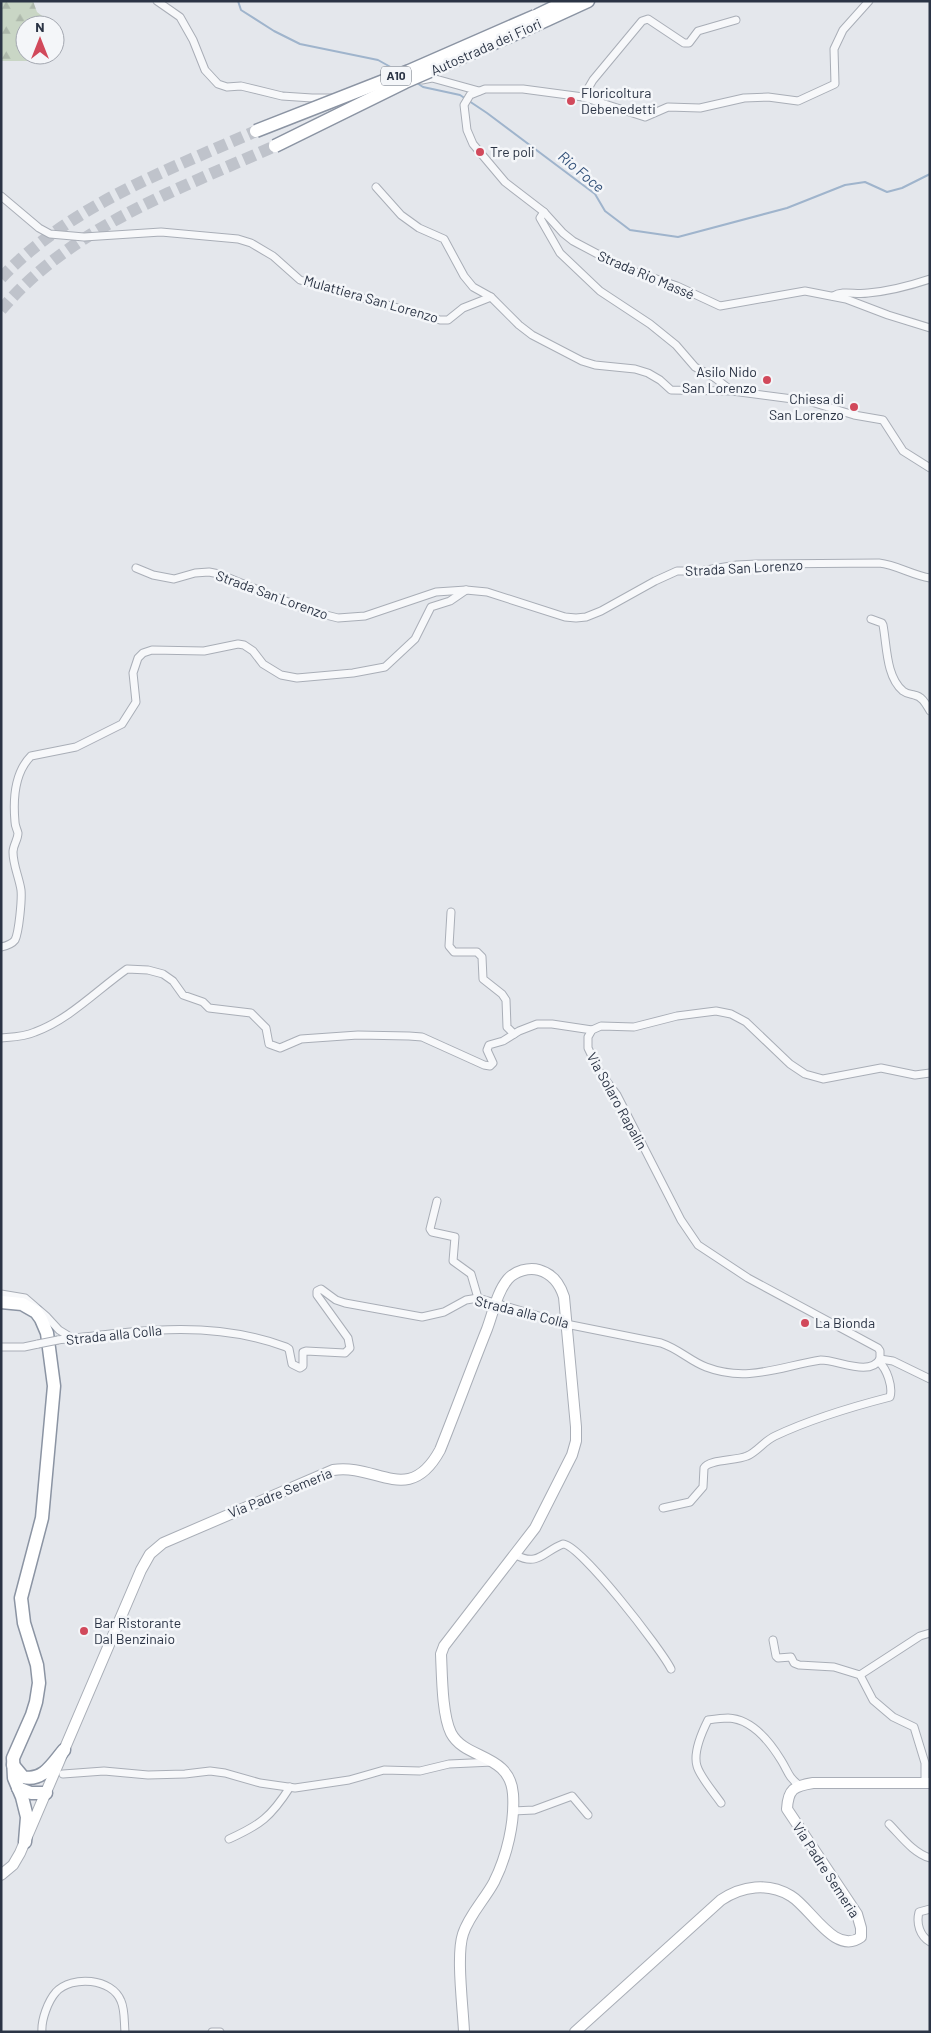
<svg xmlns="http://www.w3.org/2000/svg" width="931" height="2033" font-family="Barlow,sans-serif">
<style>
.forest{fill:url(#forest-firs)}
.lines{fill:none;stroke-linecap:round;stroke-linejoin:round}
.stream{stroke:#9fb4cc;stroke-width:2}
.highway-tunnel{stroke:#bfc3cb;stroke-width:12;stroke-dasharray:12 6;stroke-linecap:butt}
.street-casing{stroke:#a9aeb7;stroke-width:9}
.secondary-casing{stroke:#a9aeb7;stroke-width:12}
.highway-casing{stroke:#8b94a3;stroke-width:15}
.street{stroke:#f7f8fa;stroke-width:7}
.secondary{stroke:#fff;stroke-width:10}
.highway{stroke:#fff;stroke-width:12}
.street-bridge-casing{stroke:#a9aeb7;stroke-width:9;stroke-linecap:butt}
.highway-bridge-casing{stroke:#8b94a3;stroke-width:15;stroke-linecap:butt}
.street-bridge{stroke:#f7f8fa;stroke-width:7}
.highway-bridge{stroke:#fff;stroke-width:12}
.poi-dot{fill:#d1495b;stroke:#f4f6f9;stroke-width:2}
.labels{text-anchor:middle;stroke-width:5;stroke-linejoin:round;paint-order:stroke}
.shield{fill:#f4f6f9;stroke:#676e7b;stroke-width:1}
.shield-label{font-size:12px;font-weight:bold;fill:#2b3445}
.street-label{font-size:14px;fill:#2b3445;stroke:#f4f6f9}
.poi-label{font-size:14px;fill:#2b3445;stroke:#f4f6f9;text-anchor:start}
.water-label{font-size:15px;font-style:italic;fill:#34527a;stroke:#f4f6f9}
</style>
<defs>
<pattern id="forest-firs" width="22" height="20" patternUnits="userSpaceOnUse" patternTransform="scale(1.25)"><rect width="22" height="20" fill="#c9d6c5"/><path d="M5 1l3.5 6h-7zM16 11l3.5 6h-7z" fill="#adb8ab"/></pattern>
</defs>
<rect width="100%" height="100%" fill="#e4e7ec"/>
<!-- forest -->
<polygon class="forest" points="1,1 33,1 37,12 54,25 25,25 25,55 35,55 33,61 1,61"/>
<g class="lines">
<!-- stream -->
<g class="stream">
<polyline points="238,1 241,10 274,31 300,44 378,60 396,70"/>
<polyline points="417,83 423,87 460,95 487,113 595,194 605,211 630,230 678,237 787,208 845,185 865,182 887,192 902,188 930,174"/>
</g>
<!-- highway-tunnel -->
<g class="highway-tunnel">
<path d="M1,278C71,205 166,171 256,131"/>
<path d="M1,310C71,227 179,189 275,146"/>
</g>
<!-- street casing -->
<g class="street-casing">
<g id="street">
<polyline points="157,1 180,17 193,40 205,70 218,84 227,87 241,86 282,96 312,98 332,98"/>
<polyline points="869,1 843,30 834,49 835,84 798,101 768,97 744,98 700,108 668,107 645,117 583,97 523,89 485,89 470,95 464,105 467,130 473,144 505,182 544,212 563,233 573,241 624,268 677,286 720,306 805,291 846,299 888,315 930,328"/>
<polyline points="422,80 432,78 479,91"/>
<polyline points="583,97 593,80 642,21 648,19 684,43 689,43 698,31 736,20"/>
<polyline points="376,187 401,215 419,228 444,239 464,276 473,287 491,297 519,325 532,335 582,361 595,365 635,369 648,373 660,380 671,390 732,391"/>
<polyline points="1,196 39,228 50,234 84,237 161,232 238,239 251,243 273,256 300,280 440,320 448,320 463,308 491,297"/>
<polyline points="544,212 540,218 560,253 600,291 650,324 676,345 695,367 715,378 732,391 808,401 854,415 883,420 903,451 930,468"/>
<path d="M833,296C844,290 855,295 868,293C890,291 909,286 930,279"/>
<path d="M136,568L153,575L174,579L195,573L209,572L219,574L310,611L338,618L365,616L436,592L466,590L487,592L565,617L576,618L586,617L601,611L655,581L677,571H700L737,565L757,564L879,563C897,565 912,575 930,578"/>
<path d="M871,619L882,623L883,625C887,646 886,677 903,691C907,694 910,694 914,695C922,696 926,704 930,711"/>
<polyline points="451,912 449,946 454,952 477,952 482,957 483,979 502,994 506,1000 507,1027 514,1034"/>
<path d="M1,947C6,946 12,944 15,940C19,932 22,899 21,890C19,877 13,865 13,852C13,845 18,840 18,833C17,829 15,826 15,822C13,800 14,773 31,756L76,747L122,724L136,702L133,673L138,658L143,653L152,650L204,651L238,644L244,645L253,651L263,664L281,675L297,678L353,673L385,667L415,639L431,607L450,601L466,590"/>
<path d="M1,1038C13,1037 24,1037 35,1032C70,1019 97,990 127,969L148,970L163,974L173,981L183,995L203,1002L209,1008L251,1013L266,1028L269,1044L280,1048L301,1039L358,1035L409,1036L422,1037L484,1065L490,1066L493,1063L487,1050L489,1045L503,1041L519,1031L537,1024H552L592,1030"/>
<polyline points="437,1201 430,1229 432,1232 455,1237 453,1261 471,1274 478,1298"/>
<polyline points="1,1294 25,1298 47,1317 59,1330 72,1338"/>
<path d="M58,1340C135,1331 211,1319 286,1347L289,1349L292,1364L300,1368L303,1366V1352L306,1351L345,1353L350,1348L348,1338L317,1295V1291L321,1289L336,1300L345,1303L422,1317L444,1312L466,1300L478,1298L566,1324L661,1343C679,1349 690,1361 706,1367C748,1383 781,1366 821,1360C838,1360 870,1377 880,1359"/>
<polyline points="1,1347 24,1347 38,1344"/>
<polyline points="880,1359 880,1351 878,1348 748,1278 698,1245 681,1220 617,1095 599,1071 588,1048 588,1037 592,1030 601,1026 634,1027 677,1016 716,1011 731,1014 746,1022 790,1064 805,1074 823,1079 881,1068 915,1075 930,1073"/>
<polyline points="880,1359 893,1361 930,1379"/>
<path d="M663,1508L690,1502L703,1487L704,1468C709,1459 736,1461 747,1456C757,1452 764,1441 775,1436C811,1419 851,1407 890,1397C893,1387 887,1369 879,1362"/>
<path d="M516,1555C538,1567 544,1551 563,1544C580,1544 661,1649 671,1669"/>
<polyline points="773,1640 776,1656 778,1658 791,1657 794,1663 799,1665 834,1667 860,1675 873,1700 893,1717 914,1727 925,1763 925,1783"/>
<polyline points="860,1675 920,1636 930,1633"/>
<polyline points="63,1774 104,1771 148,1775 185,1774 210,1771 225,1773 260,1783 295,1788 349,1780 384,1770 420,1771 449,1764 493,1762"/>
<path d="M721,1803C715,1794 700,1777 697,1766C693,1753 702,1732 708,1720C715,1719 722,1718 728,1718C752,1719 770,1742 781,1760C788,1771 788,1777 799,1785"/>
<polyline points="513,1811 534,1810 572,1796 588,1815"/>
<path d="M889,1824C901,1836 913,1853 930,1858"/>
<path d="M229,1839C260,1825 271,1817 290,1787"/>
<path d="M930,1909L919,1912C916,1924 920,1936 930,1942"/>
<path d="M42,2032C41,2020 48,2001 56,1992C72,1975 112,1978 121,2001C125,2010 124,2022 125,2032"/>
<polyline points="212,2032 220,2032"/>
</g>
</g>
<!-- secondary casing -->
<g class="secondary-casing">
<g id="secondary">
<path d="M1,1875L13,1865L20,1853L141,1570L150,1554L163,1543L333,1470C377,1463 409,1507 440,1450C456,1410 471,1369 487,1329C493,1313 497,1292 508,1279C515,1271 529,1267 539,1270C553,1274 560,1284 564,1297L576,1427V1441L572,1455L535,1528L444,1646L441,1654C442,1675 442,1715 451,1733C465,1760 510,1753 513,1794C515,1822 507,1856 494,1882C485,1899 469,1915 463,1934C456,1955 463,2007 464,2032"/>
<path d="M575,2032L721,1900C742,1886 768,1882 791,1896C811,1908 835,1956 861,1937V1928L857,1914L787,1809C788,1789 794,1786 813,1783H930"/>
</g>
</g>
<!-- highway casing -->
<g class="highway-casing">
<g id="highway">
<polyline points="538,15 567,1"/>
<polyline points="540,23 588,1"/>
<polyline points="1,1302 22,1304 36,1312 41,1319 47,1333 54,1386 42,1518 21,1598 24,1623 37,1665 39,1683 36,1702 32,1715 13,1758 14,1778 22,1797 27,1817 25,1842"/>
<path d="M13,1765L23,1777C43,1782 53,1763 64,1750"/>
<polyline points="18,1788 31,1793 46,1793"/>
</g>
</g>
<!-- street -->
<use href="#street" class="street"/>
<!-- secondary -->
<use href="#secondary" class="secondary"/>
<!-- highway -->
<use href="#highway" class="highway"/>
<!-- street-bridge casing -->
<g class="street-bridge-casing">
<polyline id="street-bridge" points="38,1344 58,1340"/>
</g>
<!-- highway-bridge casing -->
<g class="highway-bridge-casing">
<g id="highway-bridge">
<polyline points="256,131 409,71 535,16"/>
<polyline points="275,146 405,82 540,23"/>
</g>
</g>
<!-- street-bridge -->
<use href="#street-bridge" class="street-bridge"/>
<!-- highway-bridge -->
<use href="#highway-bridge" class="highway-bridge"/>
</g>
<!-- markers -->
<g class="poi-dot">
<circle cx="571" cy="101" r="5"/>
<circle cx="480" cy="152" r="5"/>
<circle cx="767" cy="380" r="5"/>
<circle cx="854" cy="407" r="5"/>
<circle cx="805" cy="1323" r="5"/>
<circle cx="84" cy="1631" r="5"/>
</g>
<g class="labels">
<!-- shield labels -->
<rect class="shield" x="381" y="66.5" width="30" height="19" rx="4"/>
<g class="shield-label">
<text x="396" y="80">A10</text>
</g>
<!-- street labels -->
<g class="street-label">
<text transform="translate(486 47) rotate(-24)" y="5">Autostrada dei Fiori</text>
<text transform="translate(646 275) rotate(23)" y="5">Strada Rio Massé</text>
<text transform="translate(371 299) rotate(16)" y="5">Mulattiera San Lorenzo</text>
<text transform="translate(744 568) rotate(-3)" y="5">Strada San Lorenzo</text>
<text transform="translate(272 595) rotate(20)" y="5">Strada San Lorenzo</text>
<text transform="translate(617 1101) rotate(61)" y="5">Via Solaro Rapalin</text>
<text transform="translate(522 1312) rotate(14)" y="5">Strada alla Colla</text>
<text transform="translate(114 1335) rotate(-6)" y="5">Strada alla Colla</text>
<text transform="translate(280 1493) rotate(-22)" y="5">Via Padre Semeria</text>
<text transform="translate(826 1870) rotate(57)" y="5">Via Padre Semeria</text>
</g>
<!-- poi labels -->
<g class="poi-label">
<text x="581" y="98">Floricoltura<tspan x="581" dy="16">Debenedetti</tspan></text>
<text x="490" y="157">Tre poli</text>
<text x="757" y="377" text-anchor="end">Asilo Nido<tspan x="757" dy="16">San Lorenzo</tspan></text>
<text x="844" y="404" text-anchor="end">Chiesa di<tspan x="844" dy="16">San Lorenzo</tspan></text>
<text x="815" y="1328">La Bionda</text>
<text x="94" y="1628">Bar Ristorante<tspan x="94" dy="16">Dal Benzinaio</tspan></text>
</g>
<!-- water labels -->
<g class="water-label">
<text transform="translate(581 172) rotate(40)" y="5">Rio Foce</text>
</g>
</g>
<!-- border -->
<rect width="931" height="2033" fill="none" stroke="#2b3445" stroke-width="5"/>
<!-- north arrow -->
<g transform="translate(40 40)"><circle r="24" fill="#f4f6f9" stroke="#a4a8b1"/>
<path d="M0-4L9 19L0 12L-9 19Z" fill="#d1495b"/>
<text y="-8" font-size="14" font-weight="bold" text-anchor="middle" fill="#2b3445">N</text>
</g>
</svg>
